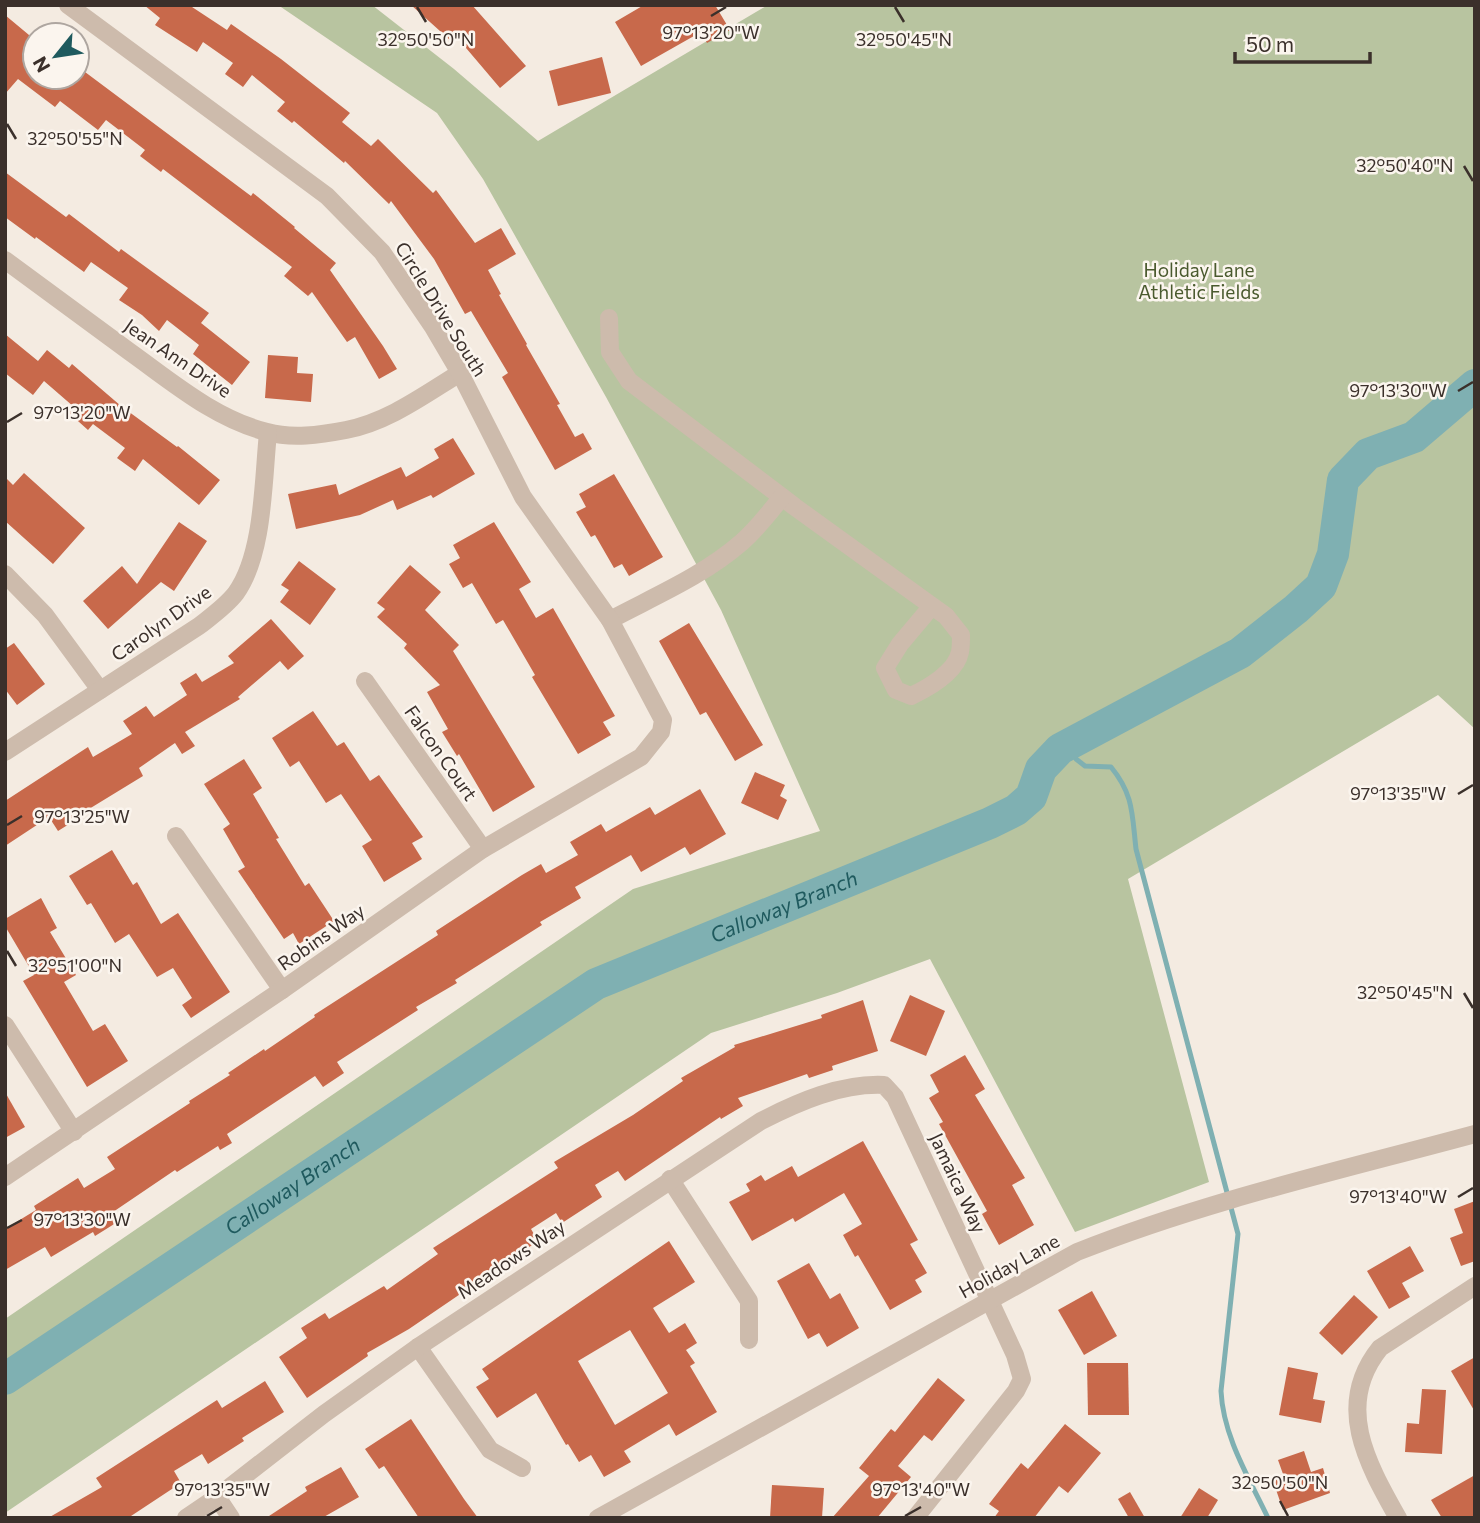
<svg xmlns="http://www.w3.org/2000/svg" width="1480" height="1523" font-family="Commissioner,sans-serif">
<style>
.green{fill:#b8c4a0}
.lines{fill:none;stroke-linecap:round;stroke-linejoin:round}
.stream{stroke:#7fb0b2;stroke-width:5}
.river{stroke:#7fb0b2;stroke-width:32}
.building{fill:#c8694b;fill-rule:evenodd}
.minor{stroke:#cdbbac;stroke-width:18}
.ticks{fill:none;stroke:#3b302b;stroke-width:2.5}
.labels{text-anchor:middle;stroke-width:5;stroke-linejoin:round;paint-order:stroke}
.park-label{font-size:19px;fill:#4a5a2e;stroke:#fbf5ee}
.street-label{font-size:19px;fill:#3b302b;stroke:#fbf5ee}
.water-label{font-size:21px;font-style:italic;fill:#1f5a5e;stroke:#fbf5ee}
.ticks-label{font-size:18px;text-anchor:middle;fill:#3b302b;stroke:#fbf5ee;stroke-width:5;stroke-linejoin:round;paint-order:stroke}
</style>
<rect width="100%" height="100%" fill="#f4ebe1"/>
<!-- green -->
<polygon class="green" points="278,5 372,5 454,69 538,141 768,5 1475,5 1475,729 1438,695 1128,879 1209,1182 1075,1232 930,959 837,993 711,1033 5,1513 5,1319 633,889 820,831 721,610 606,397 483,179 437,113"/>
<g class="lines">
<!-- stream -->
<path class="stream" d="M1075,741L1073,746L1076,759L1085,766L1111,767C1134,795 1132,815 1136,849L1238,1234L1221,1391C1223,1436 1249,1478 1268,1518"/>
<!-- river -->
<path class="river" id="s1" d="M5,1379L596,984L990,823L1016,810L1031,797L1041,769L1060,749L1240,653L1296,609L1321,586L1333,554L1343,480L1368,454L1414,437L1475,385"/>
</g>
<!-- building -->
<g class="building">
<polygon points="144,5 189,5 227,30 231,24 281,59 350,113 342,122 371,146 378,139 433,193 436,190 475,243 501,228 516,254 488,270 501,294 499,295 527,344 526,345 560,404 557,405 575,437 583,433 592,449 555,470 502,377 508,373 471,311 465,314 434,259 391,201 389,204 345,161 344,163 294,121 292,123 277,111 285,102 252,75 243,87 225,74 233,63 203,42 197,52 155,25 160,18"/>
<polygon points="411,5 472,5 526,66 500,88 455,35 450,40"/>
<polygon points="644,5 715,5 730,30 707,43 701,32 641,66 615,22"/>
<polygon points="5,15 35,40 35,77 77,77 77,66 251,196 253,193 295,227 294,228 336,263 330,270 383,346 397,369 379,379 355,337 347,342 312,292 308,296 284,276 292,267 163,169 161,172 140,156 145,150 106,120 98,130 60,101 55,107 18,79 5,94"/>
<polygon points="602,57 611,93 558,106 549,71"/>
<polygon points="5,172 66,217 69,214 119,252 121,249 209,313 201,323 250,362 232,385 193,354 199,345 167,320 159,331 142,315 119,300 128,288 91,262 84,272 36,237 35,239 5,217"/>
<polygon points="5,334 38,361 47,350 69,368 72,364 121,406 177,447 178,446 220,480 199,505 143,459 135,471 117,458 125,448 93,424 88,430 69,413 74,407 44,381 33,395 5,373"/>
<polygon points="268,355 298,357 297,373 313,374 311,402 265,398"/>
<polygon points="453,438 475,474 433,498 431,495 397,510 393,500 360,515 296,529 288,494 336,484 339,495 401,467 406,477 439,458 434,449"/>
<polygon points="24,473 85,528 53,564 5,521 5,477 13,485"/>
<polygon points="614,474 663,557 629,576 622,564 614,568 595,535 591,537 576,512 586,507 579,494"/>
<polygon points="179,522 207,541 174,591 161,582 108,629 83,601 122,566 137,584"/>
<polygon points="494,522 531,582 519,589 536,618 553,608 615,716 603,722 611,735 578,754 532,677 535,675 503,620 496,624 472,583 463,588 449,564 460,558 453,545"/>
<polygon points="299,561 336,589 310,625 280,602 289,590 281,585"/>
<polygon points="410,565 441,592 425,610 459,645 453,651 535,787 493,812 459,754 457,756 442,732 448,729 427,692 440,685 404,648 407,644 377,617 385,609 377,603"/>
<polygon points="271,619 304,656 288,670 280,661 238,697 240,699 185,732 195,746 182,754 175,743 139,768 143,776 89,809 90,811 58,831 49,817 5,846 5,801 88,747 93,757 132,734 123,721 146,706 154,717 187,695 180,683 196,673 202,682 234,663 228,656"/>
<polygon points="689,623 763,745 735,761 706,712 700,715 659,641"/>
<polygon points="14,643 45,684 17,705 5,689 5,649"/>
<polygon points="313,711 337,746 344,742 370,781 379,775 423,837 412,843 422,859 384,882 362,846 372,840 341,794 326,803 299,761 290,767 272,738"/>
<polygon points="244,759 262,788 253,794 279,838 276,839 305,886 309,883 334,921 299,944 293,933 284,939 238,871 245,867 223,829 230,824 204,784"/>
<polygon points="755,772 785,785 780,796 787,800 778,820 741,803"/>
<polygon points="700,789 726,834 690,855 685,847 641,872 631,855 575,887 581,898 540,922 542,925 455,980 457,983 416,1007 418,1010 337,1062 344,1073 323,1087 315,1076 227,1134 232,1143 220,1150 218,1146 177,1172 175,1170 113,1212 119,1221 95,1236 93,1232 51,1257 45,1247 5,1270 5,1229 36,1210 34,1206 78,1178 84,1188 115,1169 107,1157 190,1103 189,1101 230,1075 228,1073 264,1049 265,1051 315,1017 314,1015 438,935 436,931 522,875 541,864 546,873 578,855 570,842 601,824 606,832 650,807 655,815"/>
<polygon points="112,850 133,885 137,882 161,924 178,913 230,992 191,1018 182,1005 192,998 173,968 157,977 129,934 115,943 91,903 87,905 69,876"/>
<polygon points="41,898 57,928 50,932 76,975 64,982 93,1031 105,1024 128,1061 87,1087 23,981 34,975 5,926 5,919"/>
<polygon points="910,995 945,1011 926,1056 890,1041"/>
<polygon points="863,1000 878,1051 832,1066 833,1070 809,1078 807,1074 738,1098 743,1106 721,1119 720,1117 625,1181 618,1171 595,1185 602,1197 562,1223 556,1213 531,1229 538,1241 409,1329 367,1353 368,1356 307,1398 279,1357 307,1338 301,1328 325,1313 329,1319 384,1286 387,1290 438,1254 433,1248 558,1168 554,1162 633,1115 683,1081 681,1078 735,1047 734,1045 822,1018 821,1015"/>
<polygon points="965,1055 985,1089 975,1095 1025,1178 1012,1185 1034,1225 999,1245 982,1214 987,1211 939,1124 943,1122 929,1098 939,1092 930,1075"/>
<polygon points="5,1092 25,1127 5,1138"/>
<polygon points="863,1141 918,1240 910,1244 927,1273 915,1280 922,1292 890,1310 858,1255 855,1257 843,1235 862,1224 844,1193 795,1222 793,1218 752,1241 729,1202 750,1191 746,1184 761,1175 765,1181 792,1166 798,1177"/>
<polygon points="1475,1201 1475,1261 1461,1266 1450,1238 1463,1233 1454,1209"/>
<path d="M669,1241L695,1282L653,1308L669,1333L685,1323L697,1343L686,1350L695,1363L690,1366L717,1412L676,1436L669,1424L624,1451L631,1462L604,1477L591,1455L579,1462L568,1444L566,1445L536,1393L497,1418L476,1387L489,1379L482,1369ZM630,1330L668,1393L615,1425L578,1361Z"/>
<polygon points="1410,1246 1424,1271 1402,1283 1410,1297 1389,1309 1367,1271"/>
<polygon points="809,1263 830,1299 840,1293 859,1328 827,1347 819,1333 808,1339 777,1281"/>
<polygon points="1092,1291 1117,1336 1084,1355 1058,1310"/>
<polygon points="1354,1295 1378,1317 1342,1355 1319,1333"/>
<polygon points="1475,1357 1475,1412 1451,1371"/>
<polygon points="1087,1363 1128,1363 1129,1415 1088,1415"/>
<polygon points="1288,1367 1318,1373 1313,1399 1325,1401 1321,1423 1279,1415"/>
<polygon points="938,1378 965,1400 932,1441 924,1435 898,1466 911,1477 877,1518 832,1518 869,1476 859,1468 891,1429 895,1432"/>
<polygon points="265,1381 284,1412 242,1438 244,1441 208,1464 202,1454 174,1471 181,1483 128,1518 48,1518 102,1487 96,1478 217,1400 222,1408"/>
<polygon points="1422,1389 1446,1390 1442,1454 1405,1452 1407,1423 1419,1424"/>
<polygon points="411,1419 464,1499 478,1518 419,1518 384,1466 379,1469 365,1449"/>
<polygon points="1065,1424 1101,1453 1068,1493 1059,1486 1034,1518 994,1518 999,1511 989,1504 1021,1463 1028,1469"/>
<polygon points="1304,1451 1311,1472 1323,1468 1330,1493 1283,1510 1272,1478 1283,1474 1278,1460"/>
<polygon points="341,1467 359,1497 322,1518 266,1518 307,1491 305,1487"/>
<polygon points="1475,1475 1475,1518 1442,1518 1431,1500"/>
<polygon points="772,1485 824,1488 822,1518 770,1518"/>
<polygon points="1199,1488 1218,1500 1207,1518 1180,1518"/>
<polygon points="1130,1492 1145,1518 1129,1518 1118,1499"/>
</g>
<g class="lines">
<!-- minor -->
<g class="minor">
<path d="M5,260C47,291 88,321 130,352C172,382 215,419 267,432C292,439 320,435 346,430C388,422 424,395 460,373"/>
<path d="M609,318L610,352L629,381L782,497L795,507L932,606L946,616L961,635C961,640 961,647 960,652C956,672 928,688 911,696L896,690L885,668L900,644L932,606"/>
<polyline points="5,574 45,615 100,690"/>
<path d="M610,620C655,596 703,576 742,542C757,529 769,513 782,497"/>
<polyline points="365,681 483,849"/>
<path d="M5,752L199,626C213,615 226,606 236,593C264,554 263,480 268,433"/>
<polyline points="176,836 282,990"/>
<polyline points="5,1025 74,1132"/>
<polyline points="5,1177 282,990 483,849 641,757 661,732 663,720 610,620 523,497 460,373 433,327 382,252 327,196 68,5"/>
<polyline points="670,1179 749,1301 749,1340"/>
<polyline points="418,1347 490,1450 522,1468"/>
<polyline points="217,1497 231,1518"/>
<path d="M186,1518L217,1497L324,1414L418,1347L761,1121C798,1102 841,1083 884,1085L895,1097L1015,1355L1022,1379L1016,1391L915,1518"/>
<path d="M598,1518L1077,1252C1205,1201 1342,1170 1475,1134"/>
<path d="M1398,1518C1367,1463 1334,1405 1380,1348L1475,1286"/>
</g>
</g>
<!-- ticks -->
<path class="ticks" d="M417,7L426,22M895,7L904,22M711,16L726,7M7,124L16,139M1464,166L1473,181M1458,391L1473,382M7,422L22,413M1458,794L1473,785M7,825L22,816M7,951L16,966M1464,993L1473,1008M1458,1197L1473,1188M7,1228L22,1220M1280,1501L1288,1516M207,1516L222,1507M905,1516L921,1507"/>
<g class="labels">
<!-- park labels -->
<g class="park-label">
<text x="1199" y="277">Holiday Lane<tspan x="1199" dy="22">Athletic Fields</tspan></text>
</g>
<!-- street labels -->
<g class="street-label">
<text transform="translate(441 309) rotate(58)" y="7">Circle Drive South</text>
<text transform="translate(178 358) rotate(34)" y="7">Jean Ann Drive</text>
<text transform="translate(161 623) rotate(-35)" y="7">Carolyn Drive</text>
<text transform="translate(441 753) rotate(55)" y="7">Falcon Court</text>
<text transform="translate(321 937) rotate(-35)" y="7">Robins Way</text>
<text transform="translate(958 1183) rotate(65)" y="7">Jamaica Way</text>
<text transform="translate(511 1259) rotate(-34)" y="7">Meadows Way</text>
<text transform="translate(1009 1266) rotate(-29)" y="7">Holiday Lane</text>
</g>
<!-- water labels -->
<g class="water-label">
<text dy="7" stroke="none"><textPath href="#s1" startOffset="914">Calloway Branch</textPath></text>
<text dy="7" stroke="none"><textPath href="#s1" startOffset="346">Calloway Branch</textPath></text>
</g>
</g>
<g class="ticks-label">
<text x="711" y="39">97°13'20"W</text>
<text x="426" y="46">32°50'50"N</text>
<text x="904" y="46">32°50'45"N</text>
<text x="75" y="145">32°50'55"N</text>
<text x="1405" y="172">32°50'40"N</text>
<text x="1398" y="397">97°13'30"W</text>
<text x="82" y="419">97°13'20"W</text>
<text x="1398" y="800">97°13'35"W</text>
<text x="82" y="823">97°13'25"W</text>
<text x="75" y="972">32°51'00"N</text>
<text x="1405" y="999">32°50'45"N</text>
<text x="1398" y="1203">97°13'40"W</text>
<text x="82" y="1226">97°13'30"W</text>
<text x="1280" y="1489">32°50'50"N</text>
<text x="222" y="1496">97°13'35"W</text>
<text x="921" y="1496">97°13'40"W</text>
</g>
<!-- border -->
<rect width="1480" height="1523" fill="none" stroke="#3b302b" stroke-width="14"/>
<!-- north arrow -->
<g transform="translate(56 56) rotate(240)"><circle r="33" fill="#fbf5ee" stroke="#aea6a0" stroke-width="2"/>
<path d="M0-5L12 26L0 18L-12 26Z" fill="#1f5a5e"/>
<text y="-10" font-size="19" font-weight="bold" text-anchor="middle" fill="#3b302b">N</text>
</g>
<!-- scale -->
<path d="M1235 52v10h135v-10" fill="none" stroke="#3b302b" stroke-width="3.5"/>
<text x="1246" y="52" font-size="21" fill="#3b302b" stroke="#fbf5ee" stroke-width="5" paint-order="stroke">50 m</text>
</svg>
